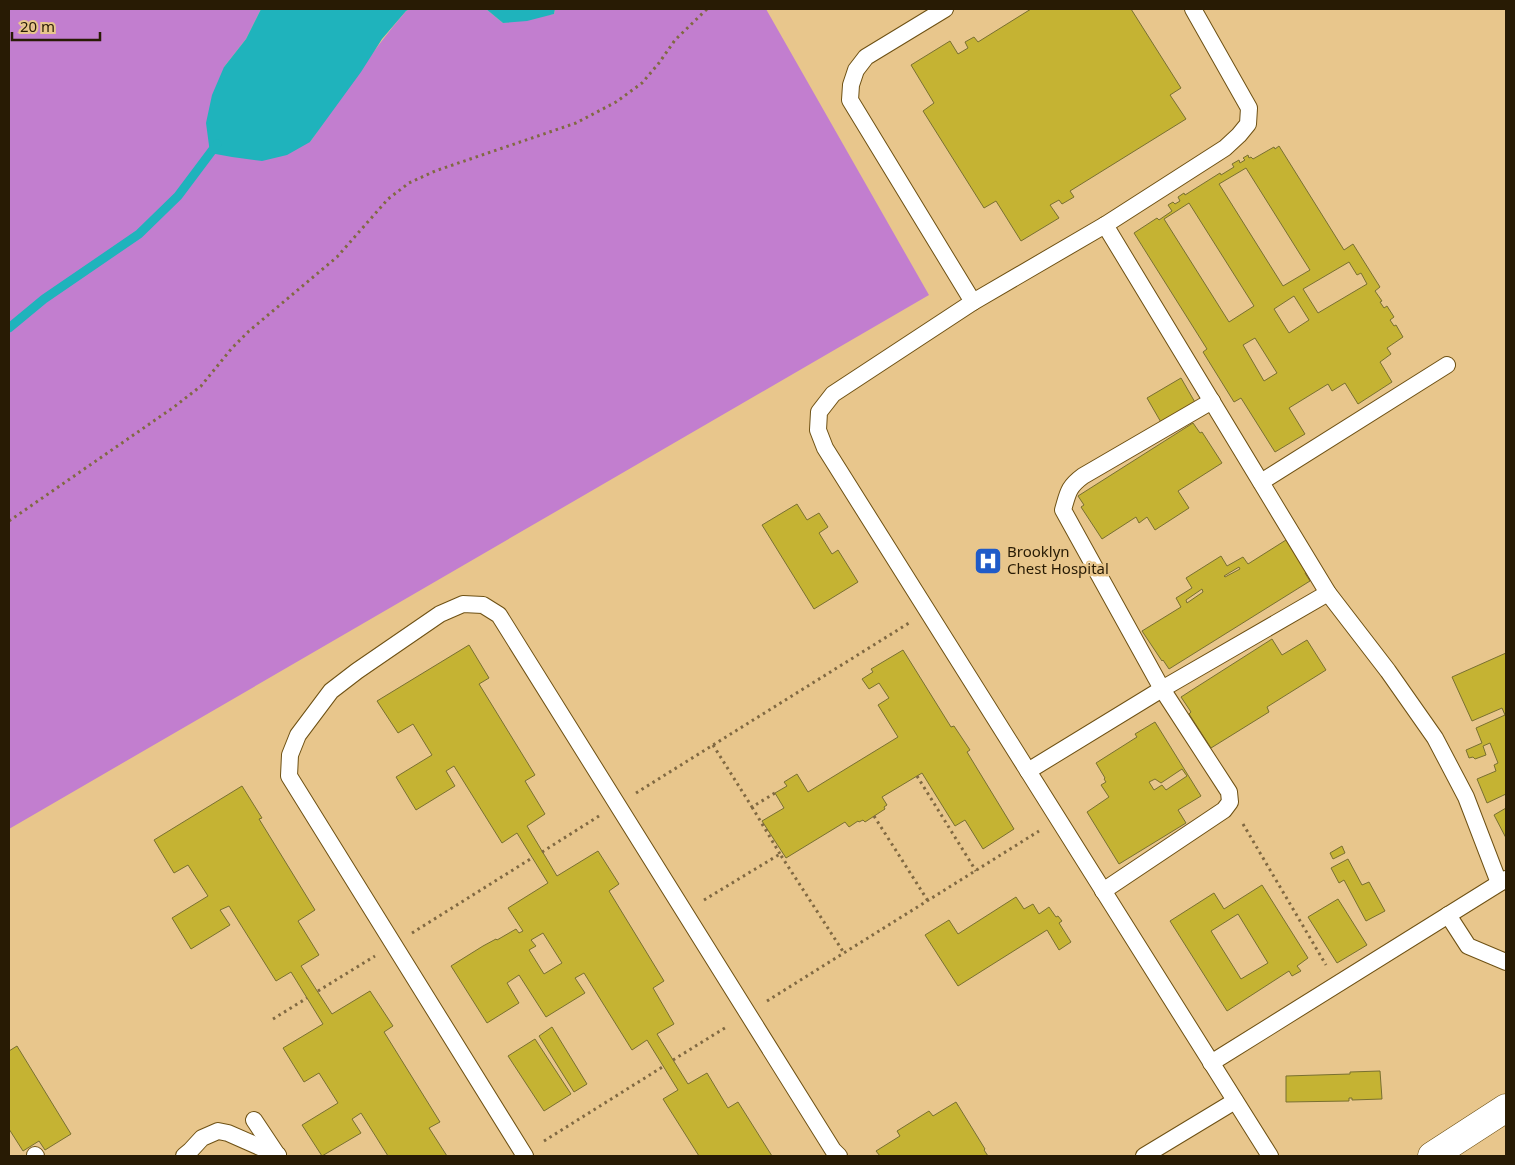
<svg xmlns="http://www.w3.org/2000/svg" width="1515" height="1165" font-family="'Noto Sans',sans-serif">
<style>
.green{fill:#c27ecf}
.water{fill:#1fb3bc}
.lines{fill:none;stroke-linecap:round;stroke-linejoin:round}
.stream{stroke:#1fb3bc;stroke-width:9}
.building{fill:#c5b333;stroke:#797031;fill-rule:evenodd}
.lane-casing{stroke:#6e5114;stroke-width:18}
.street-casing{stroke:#6e5114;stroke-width:29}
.path{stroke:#806942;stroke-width:3;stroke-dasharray:2.5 4;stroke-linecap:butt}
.lane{stroke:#fff;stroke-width:16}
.street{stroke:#fff;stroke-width:28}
.labels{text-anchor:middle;stroke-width:5;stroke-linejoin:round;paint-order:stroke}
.poi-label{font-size:15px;fill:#281b04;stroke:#e8c68c;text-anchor:start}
</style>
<rect width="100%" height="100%" fill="#e8c68c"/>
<!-- green -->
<path class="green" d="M9,9H261L246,39L224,67L310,142C341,98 371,52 406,11L410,9H486L503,23L554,14L555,9H766L929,295L9,829Z"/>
<!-- water -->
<g class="water">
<polygon points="261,9 410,9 406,11 382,39 361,72 310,142 287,155 262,161 232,157 210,153 206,123 212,95 224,67 246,39"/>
<polygon points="486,9 555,9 554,14 527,21 503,23"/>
</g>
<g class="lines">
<!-- stream -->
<polyline class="stream" points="9,328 44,299 139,234 178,196 217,144"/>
</g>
<!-- building -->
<g class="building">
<polygon points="1031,9 1131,9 1181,88 1170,95 1186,119 1070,191 1074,197 1062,204 1059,200 1050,205 1059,218 1021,241 996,201 984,208 923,111 934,103 911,65 950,41 958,54 968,48 965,42 974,37 978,42"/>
<path d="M1279,146L1344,250L1353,244L1380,287L1375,291L1382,301L1380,302L1384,308L1387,306L1394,317L1390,320L1394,326L1396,325L1403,337L1387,348L1391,354L1380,362L1392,382L1358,404L1345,383L1332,391L1328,384L1289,408L1305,434L1275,452L1241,398L1234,402L1203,352L1207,349L1134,233L1157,218L1159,220L1172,211L1168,205L1173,202L1175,204L1180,201L1178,197L1184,193L1185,195L1220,173L1221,175L1234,167L1232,164L1239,160L1240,163L1245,160L1243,158L1248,155L1249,158L1251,157L1253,159L1274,147L1275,149ZM1246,168L1310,270L1283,286L1219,184ZM1189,203L1254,306L1229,322L1164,219ZM1349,262L1357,275L1361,273L1367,284L1318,313L1303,289ZM1294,296L1309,320L1289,333L1274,309ZM1255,338L1277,373L1264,381L1243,345Z"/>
<polygon points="1181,378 1196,404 1162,424 1147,398"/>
<polygon points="1193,423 1200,433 1202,432 1222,463 1178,491 1189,508 1155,530 1147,517 1139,523 1136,517 1102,539 1081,507 1084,505 1078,496"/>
<polygon points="797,504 807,520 819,513 828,527 819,533 832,554 838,550 858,582 814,609 762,525"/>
<path d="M1286,540L1306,572L1305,573L1310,581L1169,669L1163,660L1162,661L1142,631L1181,607L1176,598L1192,588L1186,578L1221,556L1227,566L1243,557L1248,564ZM1239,567L1240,569L1225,577L1224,576ZM1202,589L1203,592L1187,603L1186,600Z"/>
<polygon points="1272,639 1282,655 1307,640 1326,670 1267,707 1269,712 1211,748 1189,714 1191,712 1181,697"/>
<path d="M469,645L489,678L479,684L535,775L525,781L545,814L527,826L557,876L598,851L619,884L609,891L664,981L653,988L674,1024L657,1034L688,1084L707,1073L728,1108L738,1102L772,1156H699L663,1099L678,1090L647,1040L632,1050L584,973L575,978L585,993L546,1017L519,975L507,983L519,1003L487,1023L451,966L483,946L496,939L497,940L516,929L519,933L523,931L508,908L548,883L517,833L502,843L454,766L446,771L455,786L416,810L396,777L432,755L413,724L398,733L377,701ZM543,933L562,963L544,974L529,950L536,946L531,940Z"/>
<polygon points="903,650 951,727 954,726 970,750 967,752 1014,829 983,849 965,820 955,826 922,773 882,797 887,805 884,807 885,809 865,822 863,820 859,822 858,821 849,827 845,822 786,858 762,821 784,808 775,793 787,786 784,782 797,774 808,792 898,737 878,705 889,698 879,683 869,689 862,679 873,672 871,669"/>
<polygon points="1506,653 1506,794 1487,803 1477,779 1496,771 1494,765 1498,763 1490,743 1483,746 1486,755 1475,759 1473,757 1469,758 1466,750 1482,743 1476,728 1505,715 1502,708 1472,721 1452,677"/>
<path d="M1155,722L1201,796L1178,810L1186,823L1119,864L1087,812L1109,797L1101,785L1106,782L1104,779L1105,778L1096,763L1137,737L1135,734ZM1182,769L1187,776L1166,790L1162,785L1154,790L1149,782L1155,779L1161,783Z"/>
<polygon points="242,786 262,818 259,819 315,910 298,921 319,955 301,966 332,1014 370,991 393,1026 384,1032 440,1122 429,1128 447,1156 388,1156 361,1113 352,1119 361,1133 322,1156 302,1125 338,1103 319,1073 304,1082 283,1048 323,1024 291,972 276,981 229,906 220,910 230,925 191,949 172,918 208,896 188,865 174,873 154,840"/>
<polygon points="1506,808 1506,838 1494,815"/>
<polygon points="1342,846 1345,853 1333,859 1330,853"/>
<polygon points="1348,859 1362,885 1369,882 1385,911 1366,921 1344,880 1339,883 1331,868"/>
<path d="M1262,885L1308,958L1297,966L1301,971L1292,976L1289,971L1227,1011L1170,921L1214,893L1224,909ZM1238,914L1268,963L1241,979L1211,931Z"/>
<polygon points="1016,897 1024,909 1033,904 1039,914 1049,907 1056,917 1058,916 1062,921 1059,923 1071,942 1059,950 1047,930 958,986 925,935 949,920 958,934"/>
<polygon points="1338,899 1367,945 1337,963 1308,917"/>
<polygon points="552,1027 587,1084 574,1092 539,1036"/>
<polygon points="535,1039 571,1094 544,1111 508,1056"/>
<polygon points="17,1046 71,1134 45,1150 39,1141 23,1151 9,1129 9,1051"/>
<polygon points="1380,1071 1382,1099 1352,1100 1352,1098 1349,1098 1349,1101 1286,1102 1286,1076 1350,1074 1350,1072"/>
<polygon points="956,1102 985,1149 984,1150 988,1156 880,1156 876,1151 900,1136 897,1131 929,1111 933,1116"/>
</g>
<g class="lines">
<!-- lane casing -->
<g class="lane-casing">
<g id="lane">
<polyline points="945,9 866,57 856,70 851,85 850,100 973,302"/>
<polyline points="1193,9 1249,108 1248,124 1239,135 1225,148 1105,225 973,302 833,394 819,412 818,430 825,448 1270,1156"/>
<polyline points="1105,225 1328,593 1388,671 1435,738 1466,797 1499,883"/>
<polyline points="1261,482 1447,365"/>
<polyline points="1028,771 1162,689 1328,593"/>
<path d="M1103,891L1224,810L1230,802L1229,792L1162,689L1063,510C1068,493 1068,487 1083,476L1212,401"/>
<polyline points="1448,915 1468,946 1506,962"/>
<polyline points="1211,1063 1506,879"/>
<polyline points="254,1120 278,1156"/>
<polyline points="35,1155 36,1156"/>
<polyline points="184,1156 190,1151 202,1138 218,1131 228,1133 278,1155"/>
<polyline points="525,1156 289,776 290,755 298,735 331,691 357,671 440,614 463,604 483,605 499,615 833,1150 839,1156"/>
<polyline points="1144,1156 1235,1101"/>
</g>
</g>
<!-- street casing -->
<g class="street-casing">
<polyline id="street" points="1432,1156 1506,1108"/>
</g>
<!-- path -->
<g class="path">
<polyline points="9,521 174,407 201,386 232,348 249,331 337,257 388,199 409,183 435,171 576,123 616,102 642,83 659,63 675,40 707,9"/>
<polyline points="713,745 752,807 775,793"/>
<polyline points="917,776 976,871"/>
<polyline points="636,793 909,623"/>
<polyline points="752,807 780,854"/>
<polyline points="874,816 928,901"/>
<polyline points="1243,824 1326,965"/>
<polyline points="542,852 599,816"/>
<polyline points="704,900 780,854 844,953"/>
<polyline points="412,933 532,858"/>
<polyline points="318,991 375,956"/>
<polyline points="767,1001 1039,831"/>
<polyline points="273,1019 307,998"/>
<polyline points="673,1060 728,1026"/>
<polyline points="544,1141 664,1066"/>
</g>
<!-- lane -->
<use href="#lane" class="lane"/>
<!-- street -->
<use href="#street" class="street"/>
</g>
<!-- icons -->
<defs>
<g id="hospital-square" transform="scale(1.4375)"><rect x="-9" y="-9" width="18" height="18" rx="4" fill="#205bc8" stroke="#e8c68c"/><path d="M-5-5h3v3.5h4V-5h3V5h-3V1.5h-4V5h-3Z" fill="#fff"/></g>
</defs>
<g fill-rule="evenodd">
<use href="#hospital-square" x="988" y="561"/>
</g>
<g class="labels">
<!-- poi labels -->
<g class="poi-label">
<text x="1007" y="557">Brooklyn<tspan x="1007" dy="17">Chest Hospital</tspan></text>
</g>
</g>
<!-- border -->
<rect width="1515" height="1165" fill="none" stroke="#281b04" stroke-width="20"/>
<!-- scale -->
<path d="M12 32v8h88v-8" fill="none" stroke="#281b04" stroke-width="2.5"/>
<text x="20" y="32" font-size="15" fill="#281b04" stroke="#e8c68c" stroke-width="4" paint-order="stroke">20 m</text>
</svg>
